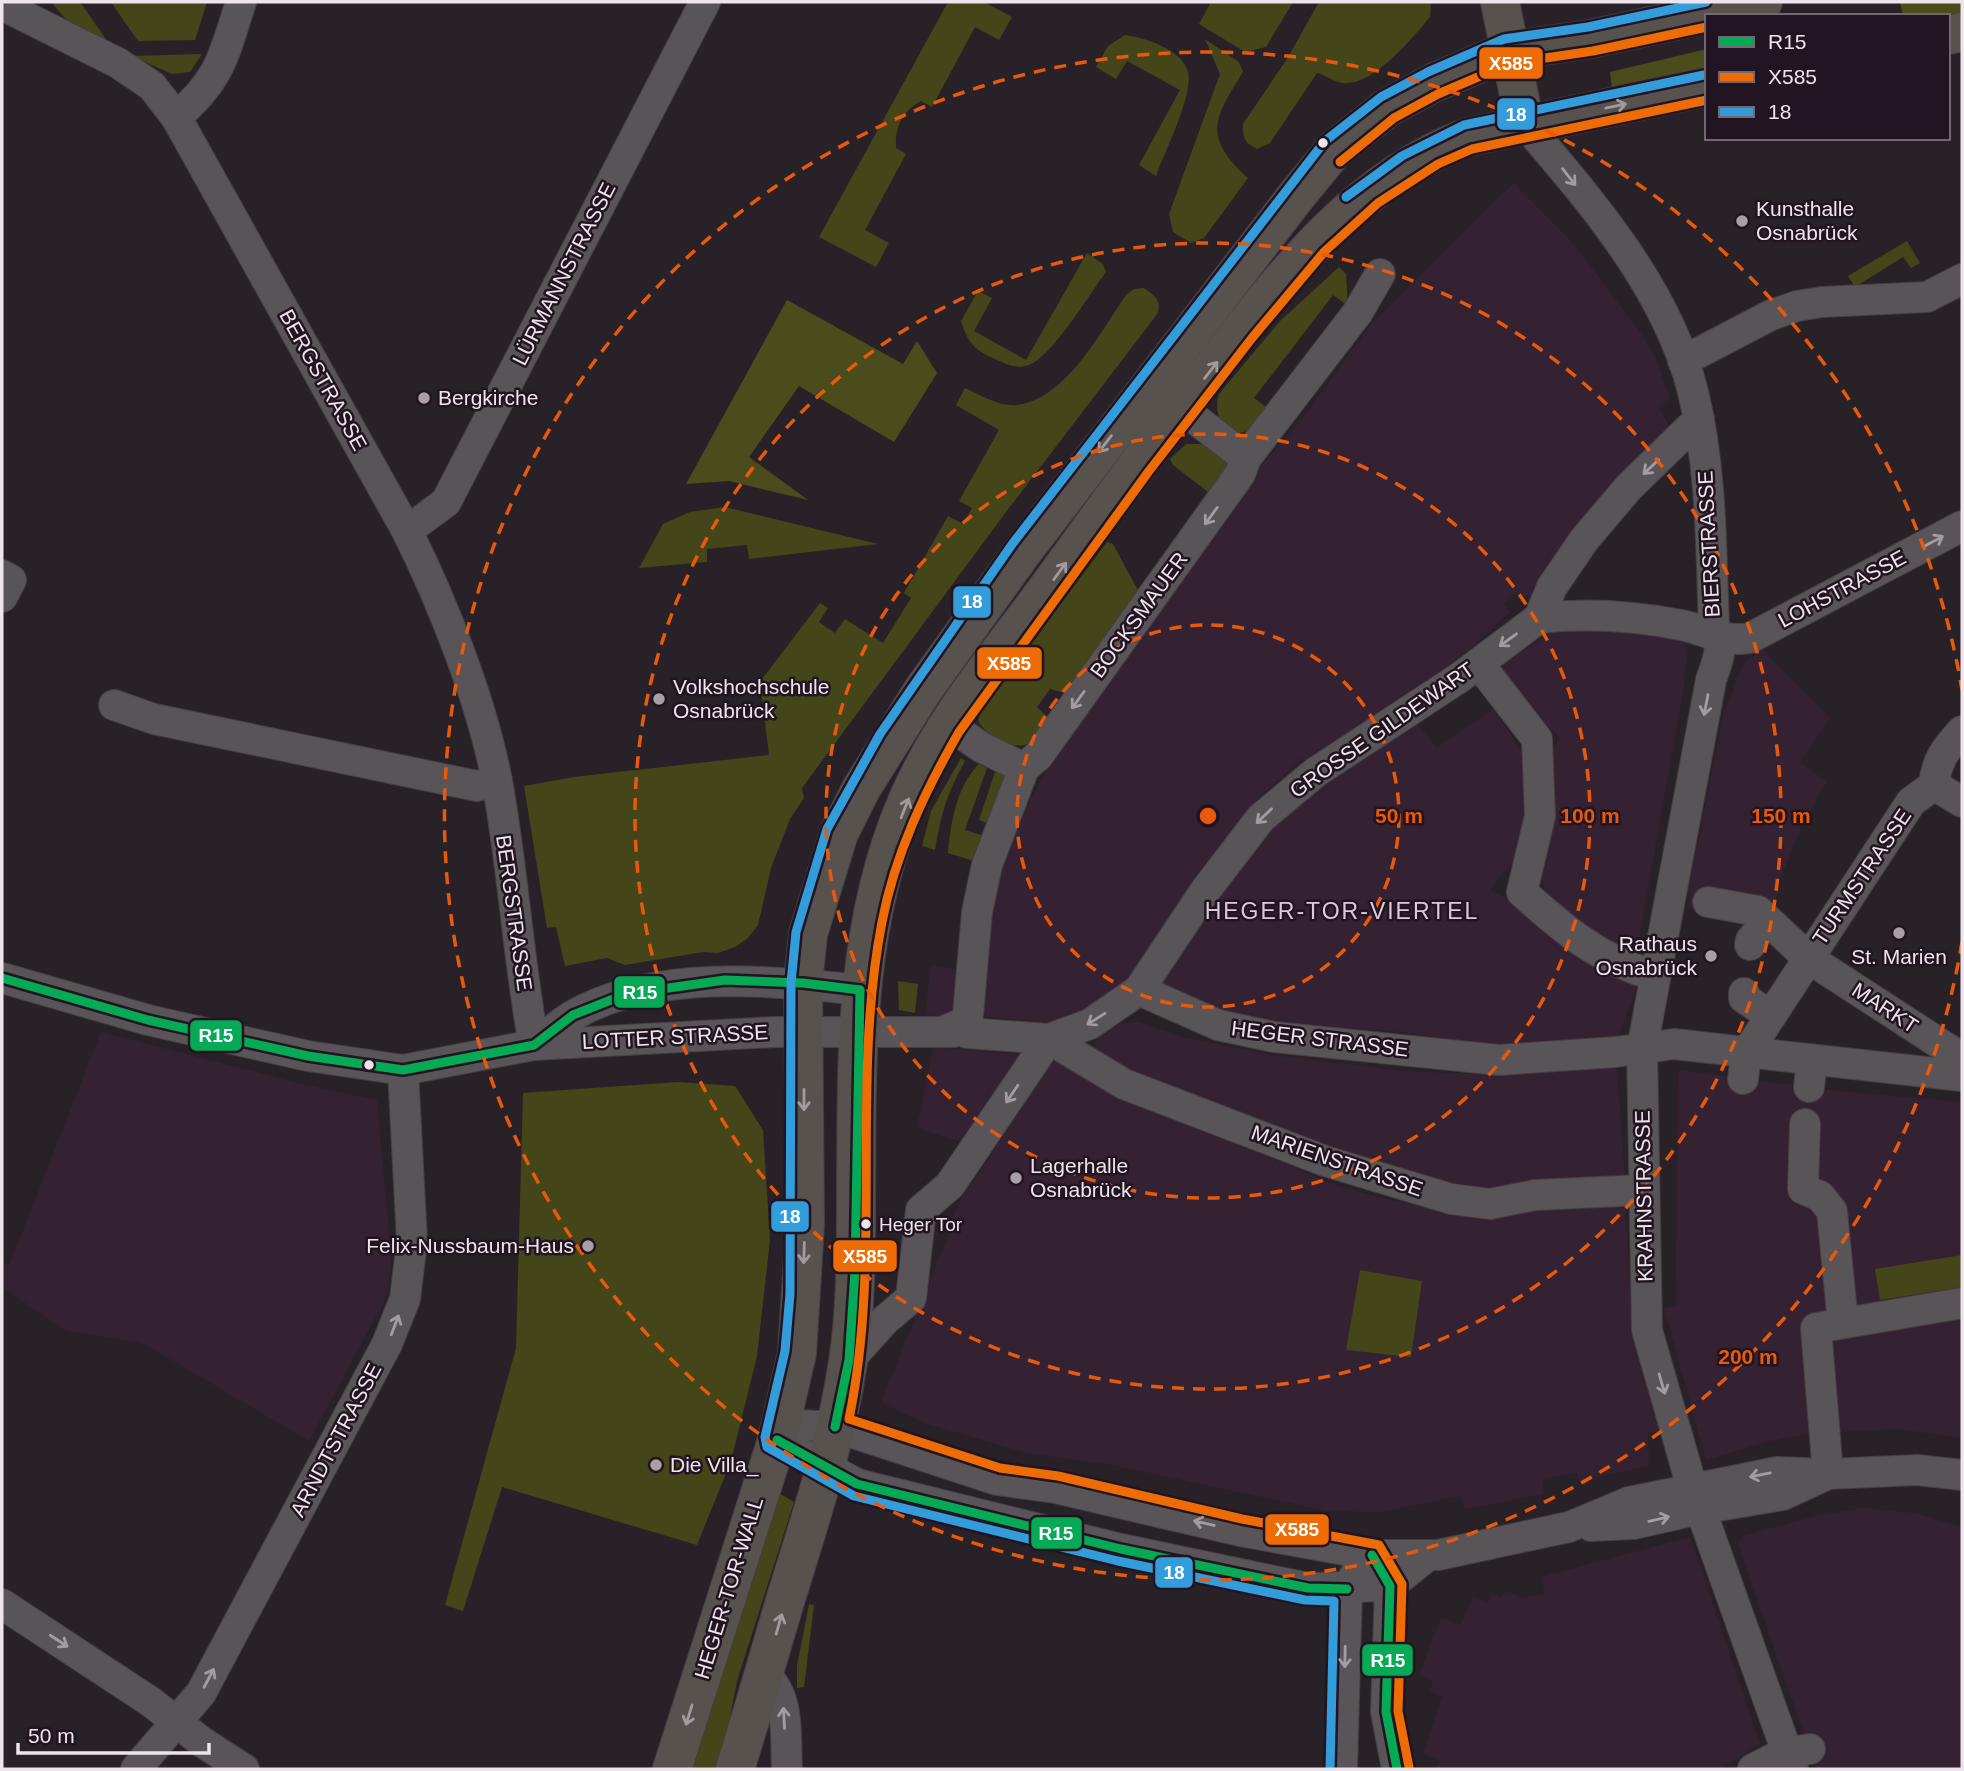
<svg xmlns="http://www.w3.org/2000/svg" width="1964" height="1771" font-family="Helvetica,sans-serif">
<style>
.built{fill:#342232}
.green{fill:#444518}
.forest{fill:#4a4c1b}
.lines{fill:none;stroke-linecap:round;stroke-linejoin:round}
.minor-casing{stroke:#453e44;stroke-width:32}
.major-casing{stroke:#453e44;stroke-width:40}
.minor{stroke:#595458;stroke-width:30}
.major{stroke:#57524e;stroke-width:38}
.bus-1-casing{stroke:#221420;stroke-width:14}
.bus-2-casing{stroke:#221420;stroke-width:14}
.bus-3-casing{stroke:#221420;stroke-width:14}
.bus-1{stroke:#06aa56;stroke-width:9}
.bus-2{stroke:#ed6c06;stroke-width:9}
.bus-3{stroke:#339cdb;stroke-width:9}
.oneway{stroke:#a29b9d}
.oneway2{stroke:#a49ca2}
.ring{fill:none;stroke:#e8590c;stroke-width:3.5;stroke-dasharray:12 9}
.bus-dot{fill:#eee4ec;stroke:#221420;stroke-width:2.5}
.poi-dot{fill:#a9a0a7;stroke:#221420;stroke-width:2.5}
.labels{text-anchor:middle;stroke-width:5;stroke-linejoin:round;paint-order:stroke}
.bus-label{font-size:19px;fill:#eee4ec;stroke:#221420;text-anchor:start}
.poi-label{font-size:21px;fill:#eee4ec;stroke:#221420;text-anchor:start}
.street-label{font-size:21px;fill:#eee4ec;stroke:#221420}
.neighbourhood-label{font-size:23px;letter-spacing:2px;fill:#ddc9da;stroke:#221420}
.centre{fill:#e8590c;stroke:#221420;stroke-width:3.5}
.ring-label{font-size:21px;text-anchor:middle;font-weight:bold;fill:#e8590c;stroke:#221420;stroke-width:5;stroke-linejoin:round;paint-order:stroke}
.line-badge{stroke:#221420;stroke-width:2.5}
.badge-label{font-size:19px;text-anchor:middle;font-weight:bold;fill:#fff}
</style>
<rect width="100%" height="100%" fill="#282228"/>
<!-- built -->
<g class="built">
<polygon points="1514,183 1572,242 1640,332 1655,357 1670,397 1659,408 1671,429 1577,535 1531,596 1513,594 1503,604 1510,612 1443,672 1307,762 1303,758 1259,797 1147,957 1122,984 1096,1006 1054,1023 980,1016 993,897 1001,869 1017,823 1062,744 1233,498 1306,414 1371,324"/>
<polygon points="1569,621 1689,634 1682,698 1634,965 1546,896 1539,867 1555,791 1550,753 1560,738 1527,707 1501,665"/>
<polygon points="1762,649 1830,718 1800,763 1827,781 1802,825 1780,879 1776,908 1688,907 1691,893 1688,892 1723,718 1742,666"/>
<polygon points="1493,709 1529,762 1527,799 1518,838 1525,841 1519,858 1500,875 1490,891 1517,903 1640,978 1618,1037 1535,1045 1471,1042 1402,1032 1259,1022 1221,1015 1158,983 1267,825 1325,781 1415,721 1437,748"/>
<polygon points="931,966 963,970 957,1018 925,1015"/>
<polygon points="1137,1022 1185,1038 1272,1055 1404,1071 1477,1074 1616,1060 1625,1180 1455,1189 1351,1157 1134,1078 1092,1050 1100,1035 1117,1024"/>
<polygon points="101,1032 302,1084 377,1100 391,1257 388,1294 309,1441 141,1342 67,1331 2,1287 2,1262 9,1266"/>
<polygon points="933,1047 1022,1055 964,1143 917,1128"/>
<polygon points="1054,1058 1106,1089 1337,1186 1378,1197 1486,1219 1492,1213 1579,1202 1625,1206 1631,1306 1641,1367 1659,1432 1648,1433 1649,1466 1580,1480 1577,1473 1542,1479 1544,1494 1464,1509 1461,1496 1380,1512 1327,1511 1112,1465 1026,1453 925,1423 881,1403 951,1228 948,1226 969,1183 972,1184"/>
<polygon points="1678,1070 1838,1091 1962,1102 1962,1438 1898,1429 1813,1433 1770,1441 1706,1460 1664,1308 1676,1306"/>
<polygon points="1863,1508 1915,1513 1962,1527 1962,1769 1816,1769 1738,1544 1743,1536 1816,1516"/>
<polygon points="1690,1537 1760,1744 1719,1769 1436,1769 1440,1759 1423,1754 1442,1696 1430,1691 1433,1680 1419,1674 1441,1618 1461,1625 1473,1596 1488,1602 1492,1594 1501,1598 1505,1591 1524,1598 1545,1594 1541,1577"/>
</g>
<!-- green -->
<g class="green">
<polygon points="51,2 80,2 110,45 69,23"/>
<polygon points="111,2 207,2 195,40 138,41"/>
<path d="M948,2H984L1012,17L999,40L975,27L932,107L921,101C902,112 895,126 896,148L906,154L865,230L889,243L876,267L819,237Z"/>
<polygon points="1211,2 1293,2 1266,47 1245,52 1199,24"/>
<path d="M1319,2H1431L1430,17C1412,38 1374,86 1343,83C1335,82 1325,75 1317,73L1270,143L1257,149C1245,143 1242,138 1243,124L1287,59Z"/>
<path d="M1125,35C1145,38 1182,49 1188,72C1194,94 1164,153 1156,176L1139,165L1180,90L1127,61L1116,79L1096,67L1108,46Z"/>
<path d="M1205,39L1239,62L1243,72C1214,119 1202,136 1248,178L1204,238L1191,243L1173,232L1169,214L1220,74Z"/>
<polygon points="202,54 190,72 172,74 132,56"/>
<polygon points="1907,241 1920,263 1911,268 1903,257 1855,287 1848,276"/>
<path d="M1087,253L1103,264L1106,272C1090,293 1050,361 1026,366C1016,369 1004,363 995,359C975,351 967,341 961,321L978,291L992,298L974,331L1026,360Z"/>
<path d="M1339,267L1346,274L1348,306L1333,295L1254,398L1269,409C1263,417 1258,425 1249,430C1225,442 1212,414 1219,394L1280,321Z"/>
<path d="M1144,288C1155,296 1161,299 1158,313L1003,516L802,788L804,798L790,819L771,868L758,925L748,938L735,947L718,953L703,952L625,965L607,958L565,966L556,927L547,928L524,786L574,777L769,755L760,682L820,603L828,608L819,622L835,633L845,619L883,643L911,598L904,593L948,516L963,524L972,508L959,501L999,430L956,405L965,388C980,395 1000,407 1017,405C1066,399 1101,331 1126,295L1134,289Z"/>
<polygon points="1186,444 1204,444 1233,461 1216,498 1173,465 1170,459"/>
<polygon points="725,507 878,544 749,559 747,545 707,549 707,562 639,568 663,524 690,512"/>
<path d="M1107,542L1113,544L1141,596L1065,693L1050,689L1037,707L1052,722C1046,728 1039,738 1032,742C1013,753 987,736 978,721L981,710Z"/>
<path d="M961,758L965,761C948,790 940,817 935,850L922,846L931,811Z"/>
<path d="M979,764L987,768L965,830L981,835L974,861L948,853C951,822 956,787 979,764Z"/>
<polygon points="996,769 1004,772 1007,779 995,826 979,820"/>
<polygon points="898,981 918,984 915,1013 899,1010"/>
<polygon points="678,1082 735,1086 763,1130 770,1240 757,1356 731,1461 697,1545 502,1487 463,1611 445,1605 516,1348 523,1093"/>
<polygon points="1962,1255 1962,1287 1880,1300 1875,1269"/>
<polygon points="1360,1270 1422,1281 1411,1357 1346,1350"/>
<polygon points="774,1490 794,1502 737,1681 720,1769 683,1769"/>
<polygon points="809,1604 814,1605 804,1687 797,1688 797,1666"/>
</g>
<!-- forest -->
<g class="forest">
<polygon points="1900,2 1962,2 1962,21 1948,16 1903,16"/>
<polygon points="1707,49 1707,76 1613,97 1610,72"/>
<polygon points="787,300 903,364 917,341 937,373 894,442 799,386 749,457 808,500 729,481 686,484"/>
</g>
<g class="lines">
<!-- minor casing -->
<g class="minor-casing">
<g id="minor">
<path d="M2,5L118,63L152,86L176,117L407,531C443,603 482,702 497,781C513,868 518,958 534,1045"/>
<path d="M176,117C221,80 224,54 241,2"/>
<path d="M1525,124C1592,202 1668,290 1693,392C1712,469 1711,550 1714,629C1725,647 1717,662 1711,680L1642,1049L1647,1330L1689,1477"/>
<polyline points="1683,361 1771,315 1797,306 1822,302 1927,297 1962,279"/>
<polyline points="1181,408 1246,458 1358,312 1380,274"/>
<polyline points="407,531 446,502 705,2"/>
<polyline points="2,575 11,580 2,597"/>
<path d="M1539,618C1585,613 1635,616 1681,625C1707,630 1723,643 1750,638L1962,526"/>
<path d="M1479,664L1537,739L1540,816L1522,892C1563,929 1600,961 1655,975"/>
<polyline points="114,705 154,719 477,786 497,780"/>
<polyline points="949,725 981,747 1024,768"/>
<polyline points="1934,785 1962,802"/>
<polyline points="1708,902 1758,911 1808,958 1962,1058"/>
<polyline points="1750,945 1751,940 1768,921"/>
<polyline points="2,978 148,1020 308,1056 403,1070 534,1045 774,1032 954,1032"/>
<polyline points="1139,990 1218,1025 1274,1037 1499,1060 1616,1052 1674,1044 1962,1076"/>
<polyline points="1744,993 1744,998 1771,1016"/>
<polyline points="967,1026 977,912 987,865 1024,768 1038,756 1240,474 1246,458"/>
<polyline points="942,1032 956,1026 967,1026 967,1033 1049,1039 1090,1024 1139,990 1205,891 1261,818 1316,772 1459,678 1539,618 1552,587 1584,540 1629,487 1699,419"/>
<polyline points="1049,1039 1124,1084 1325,1161 1451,1199 1490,1204 1535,1195 1643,1190"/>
<path d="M534,1045C547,1035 559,1024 572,1016C651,969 773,980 860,990"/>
<path d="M1743,1079L1746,1054L1911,802L1934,785C1936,761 1946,748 1962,731"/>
<polyline points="1809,1087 1812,1062"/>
<polyline points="1805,1124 1803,1189 1820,1196 1832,1211 1843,1323"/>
<polyline points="849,1360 885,1320 911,1298 921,1210 950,1185 1049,1039"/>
<polyline points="782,1424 835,1427 997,1480 1055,1488 1240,1531 1372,1555 1438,1555 1569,1527 1629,1502 1777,1472 1828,1474 1917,1470 1962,1475"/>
<polyline points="777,1440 857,1484 1121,1549 1308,1588 1390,1586 1426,1557"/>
<polyline points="1828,1474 1816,1328 1962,1303"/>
<polyline points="1704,1519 1793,1769"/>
<polyline points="1591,1526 1634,1524 1700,1509 1783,1495 1824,1476"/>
<polyline points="1380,1570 1390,1586 1386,1712 1397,1769"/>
<polyline points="2,1604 151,1702 202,1742 244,1769"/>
<path d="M764,1674C791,1697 785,1737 787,1769"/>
<polyline points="136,1769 201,1693 387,1344 405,1299 412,1241 403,1070"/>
<polyline points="1342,1769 1347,1589 1356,1573"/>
<polyline points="1753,1769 1784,1753 1810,1749"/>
</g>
</g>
<!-- major casing -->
<g class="major-casing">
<g id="major">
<polyline points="1500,2 1525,124"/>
<polyline points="1948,35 1962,32"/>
<polyline points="672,1769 777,1440 797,1353 805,1225 803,983 808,934 839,833 861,789 923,690 1023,551 1297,195 1334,150 1387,108 1433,83 1508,51 1590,39 1763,2"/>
<path d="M735,1769C753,1712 769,1655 786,1598C810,1520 836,1443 848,1362C856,1310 856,1255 856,1202C857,1067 852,931 906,804C937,730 991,664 1039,600C1089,532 1138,462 1190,396C1270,295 1344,184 1468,137L1707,87"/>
</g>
</g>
<!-- minor -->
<use href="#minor" class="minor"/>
<!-- major -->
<use href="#major" class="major"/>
<!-- bus-1 casing -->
<g class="bus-1-casing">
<g id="bus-1">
<polyline points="2,978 148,1020 308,1056 403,1070 534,1045 573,1015 626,994 725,980 803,983 860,990"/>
<polyline points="835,1427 849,1360 855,1271 860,990"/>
<polyline points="777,1440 857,1484 1121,1549 1308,1588 1347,1589"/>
<polyline points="1372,1555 1390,1586 1386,1712 1397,1769"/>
</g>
</g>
<!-- bus-2 casing -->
<g class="bus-2-casing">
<g id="bus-2">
<polyline points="1340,162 1394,118 1438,94 1511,63 1593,51 1707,27"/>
<path d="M1409,1767L1398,1711L1402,1584L1379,1545L1242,1519L1058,1476L1000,1468L849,1419C883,1255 850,1086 882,922C895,854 925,791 959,732L1149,471L1252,338L1324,252L1378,203L1438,164L1472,149L1707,100"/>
</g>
</g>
<!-- bus-3 casing -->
<g class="bus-3-casing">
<g id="bus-3">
<polyline points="1346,197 1402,156 1464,125 1704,75"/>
<polyline points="1330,1769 1334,1601 1305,1600 1118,1561 854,1496 767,1447 765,1437 785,1351 790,1294 791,983 796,932 827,829 880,734 1013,543 1325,141 1381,97 1428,72 1504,39 1588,27 1706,2"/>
</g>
</g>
<!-- bus-1 -->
<use href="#bus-1" class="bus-1"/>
<!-- bus-2 -->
<use href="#bus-2" class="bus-2"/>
<!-- bus-3 -->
<use href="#bus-3" class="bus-3"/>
</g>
<!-- one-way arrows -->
<defs><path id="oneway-shaft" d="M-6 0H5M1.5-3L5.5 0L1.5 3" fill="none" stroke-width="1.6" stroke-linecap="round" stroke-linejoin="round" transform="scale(1.75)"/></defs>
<g class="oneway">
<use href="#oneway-shaft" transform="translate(1616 106) rotate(-12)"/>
<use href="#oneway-shaft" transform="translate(1211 370) rotate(-52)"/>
<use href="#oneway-shaft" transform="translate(1105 444) rotate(128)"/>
<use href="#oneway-shaft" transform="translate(1060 571) rotate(-54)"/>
<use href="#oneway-shaft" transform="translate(905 808) rotate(-68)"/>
<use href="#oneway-shaft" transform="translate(804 1100) rotate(90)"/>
<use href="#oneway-shaft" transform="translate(804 1253) rotate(92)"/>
<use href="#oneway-shaft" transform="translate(779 1624) rotate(-74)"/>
<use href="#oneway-shaft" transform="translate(689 1715) rotate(107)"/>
</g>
<g class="oneway2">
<use href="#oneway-shaft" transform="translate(1569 177) rotate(52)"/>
<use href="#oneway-shaft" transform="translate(1651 467) rotate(137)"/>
<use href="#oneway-shaft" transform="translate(1211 516) rotate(126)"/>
<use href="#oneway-shaft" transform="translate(1934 541) rotate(-28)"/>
<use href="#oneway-shaft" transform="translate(1508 640) rotate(144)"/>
<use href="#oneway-shaft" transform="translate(1078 700) rotate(126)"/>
<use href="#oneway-shaft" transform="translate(1706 705) rotate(101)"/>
<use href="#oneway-shaft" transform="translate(1264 816) rotate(136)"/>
<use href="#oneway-shaft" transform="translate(1096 1019) rotate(148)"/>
<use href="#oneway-shaft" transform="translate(1012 1094) rotate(124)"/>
<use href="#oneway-shaft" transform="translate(395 1325) rotate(-69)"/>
<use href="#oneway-shaft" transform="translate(1662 1384) rotate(74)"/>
<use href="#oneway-shaft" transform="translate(1760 1475) rotate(169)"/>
<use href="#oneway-shaft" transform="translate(1659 1519) rotate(-13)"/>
<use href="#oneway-shaft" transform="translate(1204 1523) rotate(-167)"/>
<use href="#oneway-shaft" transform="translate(59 1641) rotate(33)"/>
<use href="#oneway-shaft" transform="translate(1345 1657) rotate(91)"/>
<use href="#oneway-shaft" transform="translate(209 1678) rotate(-62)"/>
<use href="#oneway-shaft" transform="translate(784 1718) rotate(-93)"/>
</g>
<!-- distance rings -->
<g class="ring">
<circle cx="1208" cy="816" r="191"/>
<circle cx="1208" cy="816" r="382"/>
<circle cx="1208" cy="816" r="573"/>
<path d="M1962 942A764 764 0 1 1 1962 690"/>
</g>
<!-- markers -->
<g class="bus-dot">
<circle cx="1323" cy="143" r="6"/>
<circle cx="369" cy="1065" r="6"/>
<circle cx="866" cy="1224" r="6"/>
</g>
<g class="poi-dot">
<circle cx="1742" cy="221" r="7"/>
<circle cx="424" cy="398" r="7"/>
<circle cx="659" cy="699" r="7"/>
<circle cx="1899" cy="933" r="7"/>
<circle cx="1711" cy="956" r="7"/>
<circle cx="1016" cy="1178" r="7"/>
<circle cx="588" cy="1246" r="7"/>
<circle cx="656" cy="1465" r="7"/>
</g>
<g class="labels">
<!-- bus labels -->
<g class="bus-label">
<text x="879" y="1231">Heger Tor</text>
</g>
<!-- poi labels -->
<g class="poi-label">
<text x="1756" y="216">Kunsthalle<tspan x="1756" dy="24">Osnabrück</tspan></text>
<text x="438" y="405">Bergkirche</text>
<text x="673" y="694">Volkshochschule<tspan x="673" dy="24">Osnabrück</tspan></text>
<text x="1697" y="951" text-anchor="end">Rathaus<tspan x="1697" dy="24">Osnabrück</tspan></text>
<text x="1899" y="964" text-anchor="middle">St. Marien</text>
<text x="1030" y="1173">Lagerhalle<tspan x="1030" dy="24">Osnabrück</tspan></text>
<text x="574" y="1253" text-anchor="end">Felix-Nussbaum-Haus</text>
<text x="670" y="1472">Die Villa_</text>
</g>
<!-- street labels -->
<g class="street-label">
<text transform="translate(564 274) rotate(-63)" y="7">LÜRMANNSTRASSE</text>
<text transform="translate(323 380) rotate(61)" y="7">BERGSTRASSE</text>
<text transform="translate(1709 544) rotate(-93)" y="7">BIERSTRASSE</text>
<text transform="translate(1842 589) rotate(-28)" y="7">LOHSTRASSE</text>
<text transform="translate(1139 615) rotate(-54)" y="7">BOCKSMAUER</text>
<text transform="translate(1382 730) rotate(-35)" y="7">GROSSE GILDEWART</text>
<text transform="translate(1862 877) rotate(-56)" y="7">TURMSTRASSE</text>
<text transform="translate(514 913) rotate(82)" y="7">BERGSTRASSE</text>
<text transform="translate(1885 1008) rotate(33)" y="7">MARKT</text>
<text transform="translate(675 1037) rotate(-3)" y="7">LOTTER STRASSE</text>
<text transform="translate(1320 1039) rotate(7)" y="7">HEGER STRASSE</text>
<text transform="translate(1337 1161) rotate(19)" y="7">MARIENSTRASSE</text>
<text transform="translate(1644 1196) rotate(-91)" y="7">KRAHNSTRASSE</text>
<text transform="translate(336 1440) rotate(-62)" y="7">ARNDTSTRASSE</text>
<text transform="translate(729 1588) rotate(-73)" y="7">HEGER-TOR-WALL</text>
</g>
<!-- neighbourhood labels -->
<g class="neighbourhood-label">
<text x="1342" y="919">HEGER-TOR-VIERTEL</text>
</g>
</g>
<circle cx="1208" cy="816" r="10" class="centre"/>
<g class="ring-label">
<text x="1399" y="823">50 m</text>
<text x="1590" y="823">100 m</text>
<text x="1781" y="823">150 m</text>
<text x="1748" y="1364">200 m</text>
</g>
<g class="line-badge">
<rect x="1478" y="46" width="66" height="34" rx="7" fill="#ed6c06"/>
<rect x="1496" y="97" width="40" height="34" rx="7" fill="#339cdb"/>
<rect x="952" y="585" width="40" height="34" rx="7" fill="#339cdb"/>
<rect x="976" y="646" width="67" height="34" rx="7" fill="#ed6c06"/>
<rect x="613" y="975" width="53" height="34" rx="7" fill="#06aa56"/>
<rect x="189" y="1019" width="54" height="33" rx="7" fill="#06aa56"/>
<rect x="770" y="1200" width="40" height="33" rx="7" fill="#339cdb"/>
<rect x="832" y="1239" width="66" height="34" rx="7" fill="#ed6c06"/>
<rect x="1264" y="1513" width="66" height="33" rx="7" fill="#ed6c06"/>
<rect x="1030" y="1516" width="53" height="34" rx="7" fill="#06aa56"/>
<rect x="1154" y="1556" width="40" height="33" rx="7" fill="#339cdb"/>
<rect x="1361" y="1643" width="53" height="34" rx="7" fill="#06aa56"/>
</g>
<g class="badge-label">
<text x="1511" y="70">X585</text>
<text x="1516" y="121">18</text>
<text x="972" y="608">18</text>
<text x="1009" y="670">X585</text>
<text x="640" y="999">R15</text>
<text x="216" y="1042">R15</text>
<text x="790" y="1223">18</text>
<text x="865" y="1263">X585</text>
<text x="1297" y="1536">X585</text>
<text x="1056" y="1540">R15</text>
<text x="1174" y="1579">18</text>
<text x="1388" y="1667">R15</text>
</g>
<!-- border -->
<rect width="1964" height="1771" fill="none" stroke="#eee4ec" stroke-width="7"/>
<!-- legend -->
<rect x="1705" y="14" width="245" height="126" fill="#221420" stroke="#746772" stroke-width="2"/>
<rect x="1719" y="37" width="35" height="10" fill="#06aa56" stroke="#746772" stroke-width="2"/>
<text x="1768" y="49" font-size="21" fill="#eee4ec">R15</text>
<rect x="1719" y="72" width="35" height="10" fill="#ed6c06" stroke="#746772" stroke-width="2"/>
<text x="1768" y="84" font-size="21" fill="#eee4ec">X585</text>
<rect x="1719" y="107" width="35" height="10" fill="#339cdb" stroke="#746772" stroke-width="2"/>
<text x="1768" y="119" font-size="21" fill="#eee4ec">18</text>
<!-- scale -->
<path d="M18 1743v10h191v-10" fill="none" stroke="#eee4ec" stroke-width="3.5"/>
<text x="28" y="1743" font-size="21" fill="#eee4ec" stroke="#221420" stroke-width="5" paint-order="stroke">50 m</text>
</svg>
